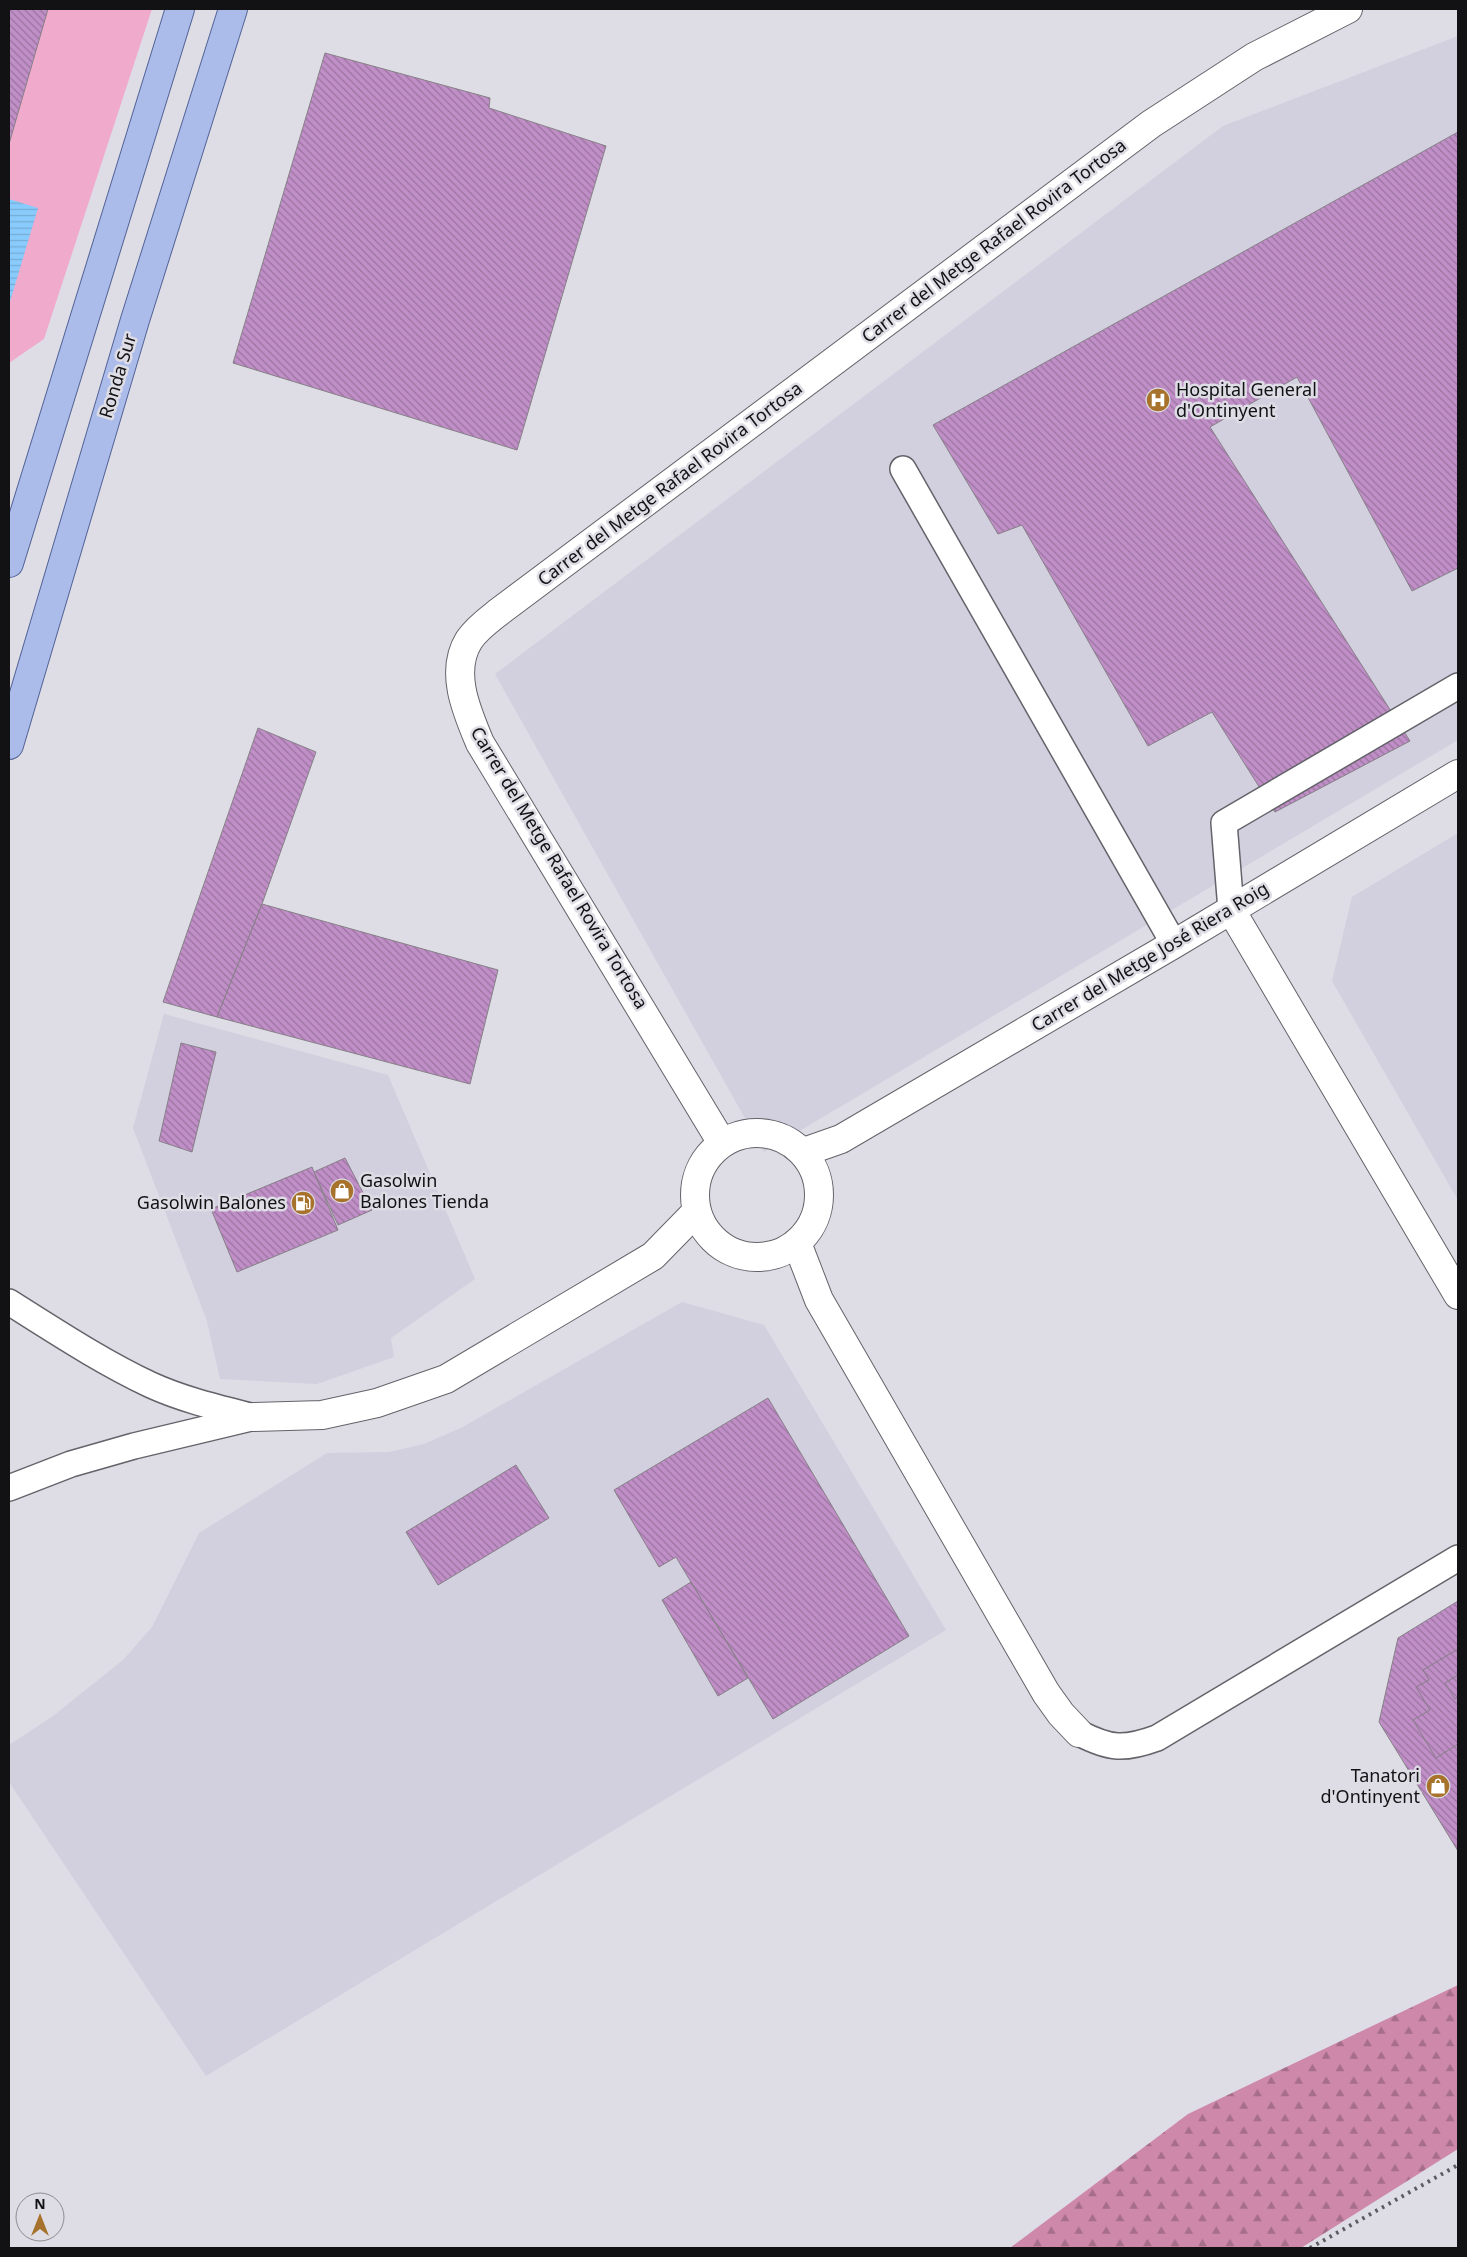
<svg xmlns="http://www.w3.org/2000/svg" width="1467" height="2257" font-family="'Noto Sans',sans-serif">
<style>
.built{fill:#d2cfde}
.forest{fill:url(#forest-firs)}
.garden{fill:#f0aacb}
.water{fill:url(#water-rules)}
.building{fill:url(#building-back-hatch);stroke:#868087}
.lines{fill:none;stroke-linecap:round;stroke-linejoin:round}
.lane-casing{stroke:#64636a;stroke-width:28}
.street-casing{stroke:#64636a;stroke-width:30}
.primary-casing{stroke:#526396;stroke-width:30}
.lane{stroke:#fff;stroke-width:25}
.street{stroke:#fff;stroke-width:28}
.primary{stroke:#acbcea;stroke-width:28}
.rail{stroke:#5c5b60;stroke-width:4;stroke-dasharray:2.5 5;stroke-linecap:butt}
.labels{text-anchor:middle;stroke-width:5;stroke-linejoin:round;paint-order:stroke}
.street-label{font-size:18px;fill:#121215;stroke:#dedde5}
.poi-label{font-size:18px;fill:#121215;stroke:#dedde5;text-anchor:start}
</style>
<defs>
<pattern id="forest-firs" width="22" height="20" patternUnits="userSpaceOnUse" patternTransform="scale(1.25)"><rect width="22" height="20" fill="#ce88aa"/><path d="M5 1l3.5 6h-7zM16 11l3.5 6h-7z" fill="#a66e89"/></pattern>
<pattern id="water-rules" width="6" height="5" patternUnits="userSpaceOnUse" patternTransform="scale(1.25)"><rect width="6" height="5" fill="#89cbfc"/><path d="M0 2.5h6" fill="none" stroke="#75add7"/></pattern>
<pattern id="building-back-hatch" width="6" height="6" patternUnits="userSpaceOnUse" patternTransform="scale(1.25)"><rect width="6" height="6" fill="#c08fc7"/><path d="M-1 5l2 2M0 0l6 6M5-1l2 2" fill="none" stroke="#9b73a0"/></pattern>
</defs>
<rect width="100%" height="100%" fill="#dedde5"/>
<!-- built -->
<g class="built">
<polygon points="1458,36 1458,740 764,1152 495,674 1223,126"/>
<polygon points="1458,833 1458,1200 1332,981 1352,897"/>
<polygon points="164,1014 388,1075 475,1279 391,1338 394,1357 317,1384 220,1379 207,1321 133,1128"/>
<polygon points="682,1302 764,1325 946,1630 206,2076 9,1782 9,1745 53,1716 123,1660 152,1627 199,1533 327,1453 389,1452 424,1444 461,1428"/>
</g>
<!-- forest -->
<polygon class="forest" points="1458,1985 1458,2149 1301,2248 1010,2248 1188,2114"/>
<!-- garden -->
<polygon class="garden" points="9,9 152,9 44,339 9,363"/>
<!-- water -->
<polygon class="water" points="9,199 38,208 9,305"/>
<!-- building -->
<g class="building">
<polygon points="9,9 48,9 9,144"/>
<polygon points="325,53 490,98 489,108 606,146 517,450 233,363"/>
<polygon points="1458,132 1458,568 1412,591 1297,377 1210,427 1410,741 1275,812 1212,712 1148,746 1022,525 998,534 933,425"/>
<polygon points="258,728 316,752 262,904 217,1017 163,1002"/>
<polygon points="262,904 498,970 470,1084 217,1017"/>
<polygon points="181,1043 216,1052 192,1152 159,1141"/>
<polygon points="345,1158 372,1210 338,1225 314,1172"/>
<polygon points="312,1167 338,1230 237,1272 211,1209"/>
<polygon points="768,1398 909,1636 773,1719 676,1557 659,1567 614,1490"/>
<polygon points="516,1465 549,1518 438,1585 406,1532"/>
<polygon points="691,1582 748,1678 718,1696 662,1600"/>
<polygon points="1458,1601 1458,1851 1379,1722 1398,1638"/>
<polygon points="1458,1649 1458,1675 1445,1683 1455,1699 1458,1697 1458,1744 1436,1758 1413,1720 1430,1710 1416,1687 1429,1680 1423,1670"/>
</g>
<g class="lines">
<!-- lane casing -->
<g class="lane-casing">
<g id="lane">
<polyline points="903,469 1174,944"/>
<polyline points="1231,910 1224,823 1458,686"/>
<path d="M9,1302C55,1331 102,1362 151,1385C184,1400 219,1408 254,1417"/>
<polyline points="9,1488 71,1464 134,1446 251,1418"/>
<path d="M1079,1733C1110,1749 1124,1750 1157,1738L1458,1558"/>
</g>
</g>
<!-- street casing -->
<g class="street-casing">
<g id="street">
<polyline points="1231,910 1458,1295"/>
<circle cx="757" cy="1195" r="62"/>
<path d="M722,1143L480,743C467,712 449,672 469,640C477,628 490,619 500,611L1151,124L1254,57L1348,9"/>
<polyline points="804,1152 841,1139 1174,944 1458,774"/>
<polyline points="797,1243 819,1300 1046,1693 1061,1714 1079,1733"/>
<polyline points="254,1417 322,1415 377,1403 446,1379 653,1256 696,1212"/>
</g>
</g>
<!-- primary casing -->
<g class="primary-casing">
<g id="primary">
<polyline points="9,563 180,9"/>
<polyline points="9,745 135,320 233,9"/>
</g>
</g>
<!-- lane -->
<use href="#lane" class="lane"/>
<!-- street -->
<use href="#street" class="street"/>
<!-- primary -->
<use href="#primary" class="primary"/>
<!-- rail -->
<polyline class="rail" points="1310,2248 1458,2165"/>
</g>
<!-- icons -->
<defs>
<g id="hospital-disc" transform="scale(1.25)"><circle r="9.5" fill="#a7722c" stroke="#dedde5"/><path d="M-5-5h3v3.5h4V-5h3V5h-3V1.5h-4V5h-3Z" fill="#fff"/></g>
<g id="shop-disc" transform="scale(1.25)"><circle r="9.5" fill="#a7722c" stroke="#dedde5"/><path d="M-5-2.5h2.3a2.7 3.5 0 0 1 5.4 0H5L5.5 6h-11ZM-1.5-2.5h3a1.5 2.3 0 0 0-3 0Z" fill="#fff"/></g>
<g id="fuel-disc" transform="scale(1.25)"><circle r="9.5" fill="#a7722c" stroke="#dedde5"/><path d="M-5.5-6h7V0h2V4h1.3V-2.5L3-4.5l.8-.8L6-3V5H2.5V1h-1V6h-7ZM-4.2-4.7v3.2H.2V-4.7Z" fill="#fff"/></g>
</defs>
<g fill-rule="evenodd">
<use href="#hospital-disc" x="1158" y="400"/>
<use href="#shop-disc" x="342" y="1191"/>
<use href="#fuel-disc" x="303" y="1203"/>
<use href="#shop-disc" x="1438" y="1786"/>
</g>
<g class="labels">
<!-- street labels -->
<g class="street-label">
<text transform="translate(994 241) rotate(-37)" y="6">Carrer del Metge Rafael Rovira Tortosa</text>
<text transform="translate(118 376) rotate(-73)" y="6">Ronda Sur</text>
<text transform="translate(670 484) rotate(-37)" y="6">Carrer del Metge Rafael Rovira Tortosa</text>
<text transform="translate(559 868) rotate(59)" y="6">Carrer del Metge Rafael Rovira Tortosa</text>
<text transform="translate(1150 957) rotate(-31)" y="6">Carrer del Metge José Riera Roig</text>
</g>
<!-- poi labels -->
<g class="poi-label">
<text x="1176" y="396">Hospital General<tspan x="1176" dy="21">d'Ontinyent</tspan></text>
<text x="360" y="1187">Gasolwin<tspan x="360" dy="21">Balones Tienda</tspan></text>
<text x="286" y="1209" text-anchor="end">Gasolwin Balones</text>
<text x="1420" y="1782" text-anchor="end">Tanatori<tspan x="1420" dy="21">d'Ontinyent</tspan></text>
</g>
</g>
<!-- border -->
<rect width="1467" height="2257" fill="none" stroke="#121215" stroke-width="20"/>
<!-- north arrow -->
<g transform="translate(40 2217)"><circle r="24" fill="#dedde5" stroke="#8c8c92"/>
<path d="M0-4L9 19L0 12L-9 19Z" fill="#a7722c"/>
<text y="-8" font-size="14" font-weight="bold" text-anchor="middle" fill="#121215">N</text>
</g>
</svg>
